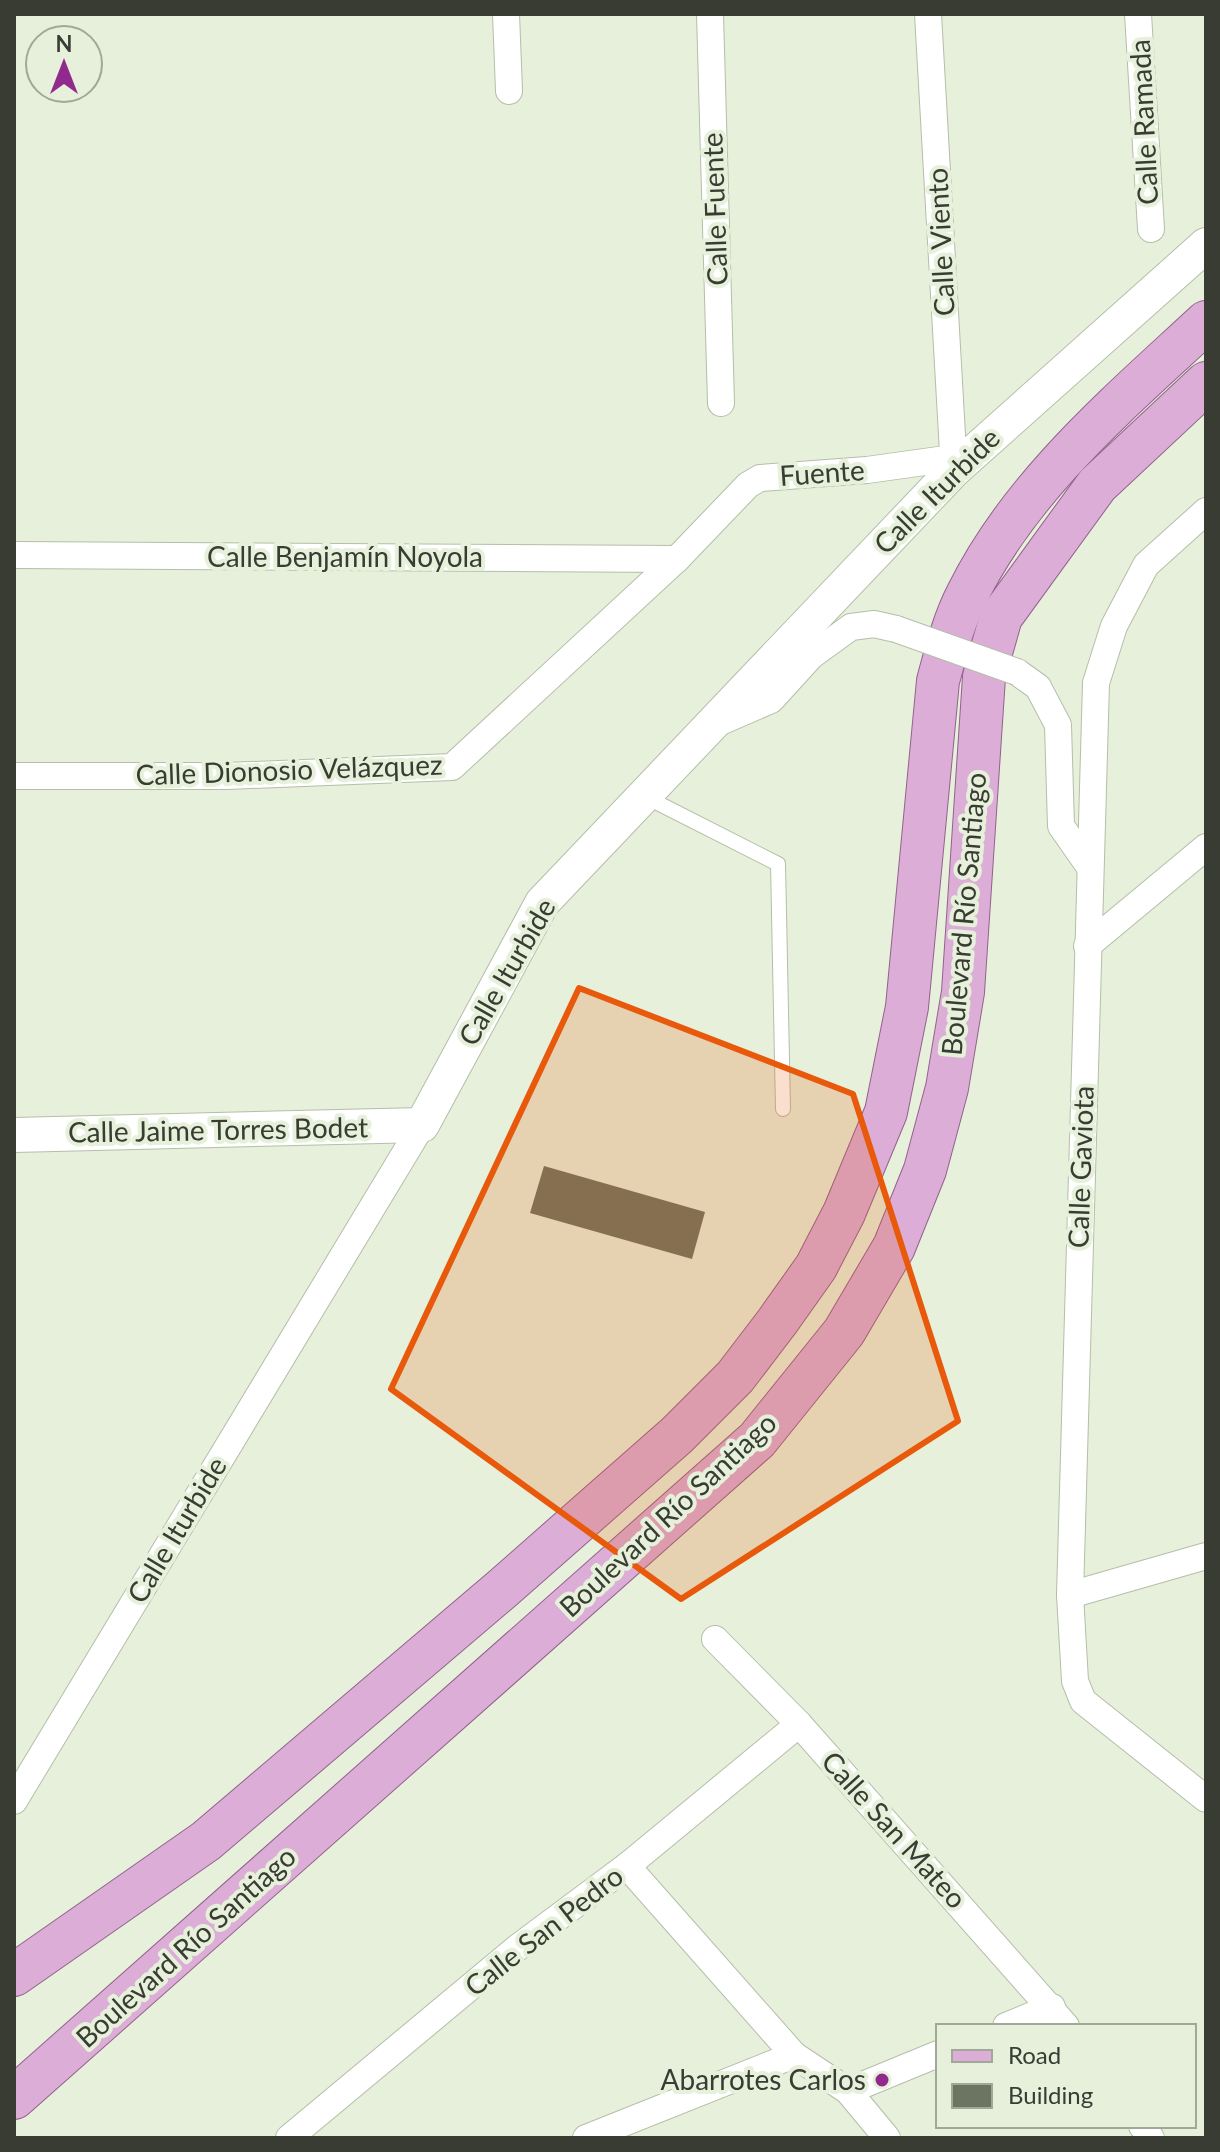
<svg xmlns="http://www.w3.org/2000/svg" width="1220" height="2152" font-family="Lato,sans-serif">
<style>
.building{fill:#6d7562}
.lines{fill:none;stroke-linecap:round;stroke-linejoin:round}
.service-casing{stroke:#b5bea9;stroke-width:16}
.minor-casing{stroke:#b5bea9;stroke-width:28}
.tertiary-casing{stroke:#b5bea9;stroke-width:36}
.primary-casing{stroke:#92628c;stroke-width:44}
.service{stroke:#fff;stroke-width:14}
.minor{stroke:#fff;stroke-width:26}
.tertiary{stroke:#fff;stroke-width:34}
.primary{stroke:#dbadd7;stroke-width:42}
.minor-bridge-casing{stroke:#b5bea9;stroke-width:28;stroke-linecap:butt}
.minor-bridge{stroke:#fff;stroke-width:26}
.marked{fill:#e8590c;fill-opacity:0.2;stroke:#e8590c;stroke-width:6;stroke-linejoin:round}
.poi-dot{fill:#92298d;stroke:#e6f0da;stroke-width:3}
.labels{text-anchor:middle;stroke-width:8;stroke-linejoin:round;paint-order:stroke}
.street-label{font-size:28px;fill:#383c33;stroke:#e6f0da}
.poi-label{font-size:28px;fill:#383c33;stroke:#e6f0da;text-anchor:end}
</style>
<rect width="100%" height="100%" fill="#e6f0da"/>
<!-- building -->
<polygon class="building" points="544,1166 705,1212 692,1259 530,1213"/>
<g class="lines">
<!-- service casing -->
<g class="service-casing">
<polyline id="service" points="644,796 778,864 783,1109"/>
</g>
<!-- minor casing -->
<g class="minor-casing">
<g id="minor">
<polyline points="506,14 509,91"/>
<polyline points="710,14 721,403"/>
<polyline points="928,14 954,470"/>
<polyline points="1138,14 1151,229"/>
<polyline points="1206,511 1146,565 1114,626 1096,683 1070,1595 1075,1681 1083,1701 1206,1799"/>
<polyline points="14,555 677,559"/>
<polyline points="1017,672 1038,687 1058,725 1061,826 1089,866"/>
<polyline points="718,723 771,700 811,656 851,627 874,624 896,629"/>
<polyline points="14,776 227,776 452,767 677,559 748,485 760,478 867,470 953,458"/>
<polyline points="1087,946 1206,847"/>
<polyline points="1070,1595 1206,1556"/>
<polyline points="715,1639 799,1724 1066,2026"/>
<polyline points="14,1801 422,1125"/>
<polyline points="627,1866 794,2055 848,2091 887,2138"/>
<polyline points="1006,2026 1052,2007"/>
<polyline points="848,2091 938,2054"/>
<polyline points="1142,2126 1151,2138"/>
<polyline points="289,2138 517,1948 627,1866 799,1724"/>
<polyline points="586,2138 794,2055"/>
</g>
</g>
<!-- tertiary casing -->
<g class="tertiary-casing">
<polyline id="tertiary" points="14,1135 422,1125 542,903 954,470 1206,245"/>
</g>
<!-- primary casing -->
<g class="primary-casing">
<g id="primary">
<path d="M14,1975L206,1841L502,1589L677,1435L735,1377L777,1322L816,1267L844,1213L886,1112L907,1007L938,681C946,652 953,622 967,595C1021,485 1118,404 1206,322"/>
<polyline points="14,2098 757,1440 844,1332 894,1247 925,1170 947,1088 963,992 984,677 1001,617 1097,485 1206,383"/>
</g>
</g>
<!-- service -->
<use href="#service" class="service"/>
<!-- minor -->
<use href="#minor" class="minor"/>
<!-- tertiary -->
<use href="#tertiary" class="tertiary"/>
<!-- primary -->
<use href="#primary" class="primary"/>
<!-- minor-bridge casing -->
<g class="minor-bridge-casing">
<polyline id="minor-bridge" points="896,629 1017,672"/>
</g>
<!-- minor-bridge -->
<use href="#minor-bridge" class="minor-bridge"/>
</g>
<!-- marked area -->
<path class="marked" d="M579,988L853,1094L958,1421L681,1599L391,1389Z"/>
<!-- markers -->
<circle class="poi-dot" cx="882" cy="2080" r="8"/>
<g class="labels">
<!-- street labels -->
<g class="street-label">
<text transform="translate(1144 122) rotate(-93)" y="10">Calle Ramada</text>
<text transform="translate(715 209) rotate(-92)" y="10">Calle Fuente</text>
<text transform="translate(941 242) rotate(-93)" y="10">Calle Viento</text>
<text transform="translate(822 473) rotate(-4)" y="10">Fuente</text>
<text transform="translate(937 491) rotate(-45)" y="10">Calle Iturbide</text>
<text x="345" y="567">Calle Benjamín Noyola</text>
<text transform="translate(289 770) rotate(-2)" y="10">Calle Dionosio Velázquez</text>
<text transform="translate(964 914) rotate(-85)" y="10">Boulevard Río Santiago</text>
<text transform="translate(507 972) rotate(-60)" y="10">Calle Iturbide</text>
<text transform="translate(218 1130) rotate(-1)" y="10">Calle Jaime Torres Bodet</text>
<text transform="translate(1081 1167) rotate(-88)" y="10">Calle Gaviota</text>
<text transform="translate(668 1515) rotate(-43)" y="10">Boulevard Río Santiago</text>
<text transform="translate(177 1530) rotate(-59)" y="10">Calle Iturbide</text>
<text transform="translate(894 1830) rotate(48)" y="10">Calle San Mateo</text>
<text transform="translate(544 1931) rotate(-38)" y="10">Calle San Pedro</text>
<text transform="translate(186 1947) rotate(-42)" y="10">Boulevard Río Santiago</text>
</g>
<!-- poi labels -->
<g class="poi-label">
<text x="866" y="2090">Abarrotes Carlos</text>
</g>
</g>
<!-- border -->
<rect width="1220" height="2152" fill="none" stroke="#383c33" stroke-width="32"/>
<!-- legend -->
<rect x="936" y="2024" width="260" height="104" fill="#e6f0da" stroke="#a0a897" stroke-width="2"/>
<rect x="952" y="2050" width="40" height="12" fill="#dbadd7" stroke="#a0a897" stroke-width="2"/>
<text x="1008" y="2064" font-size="24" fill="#383c33">Road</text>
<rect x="952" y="2084" width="40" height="24" fill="#6d7562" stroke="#a0a897" stroke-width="2"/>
<text x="1008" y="2104" font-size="24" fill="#383c33">Building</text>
<!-- north arrow -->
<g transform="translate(64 64)"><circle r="38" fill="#e6f0da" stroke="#a0a897" stroke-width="2"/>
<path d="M0-6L14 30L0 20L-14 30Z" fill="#92298d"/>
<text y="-12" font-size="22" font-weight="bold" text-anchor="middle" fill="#383c33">N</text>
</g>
</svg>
